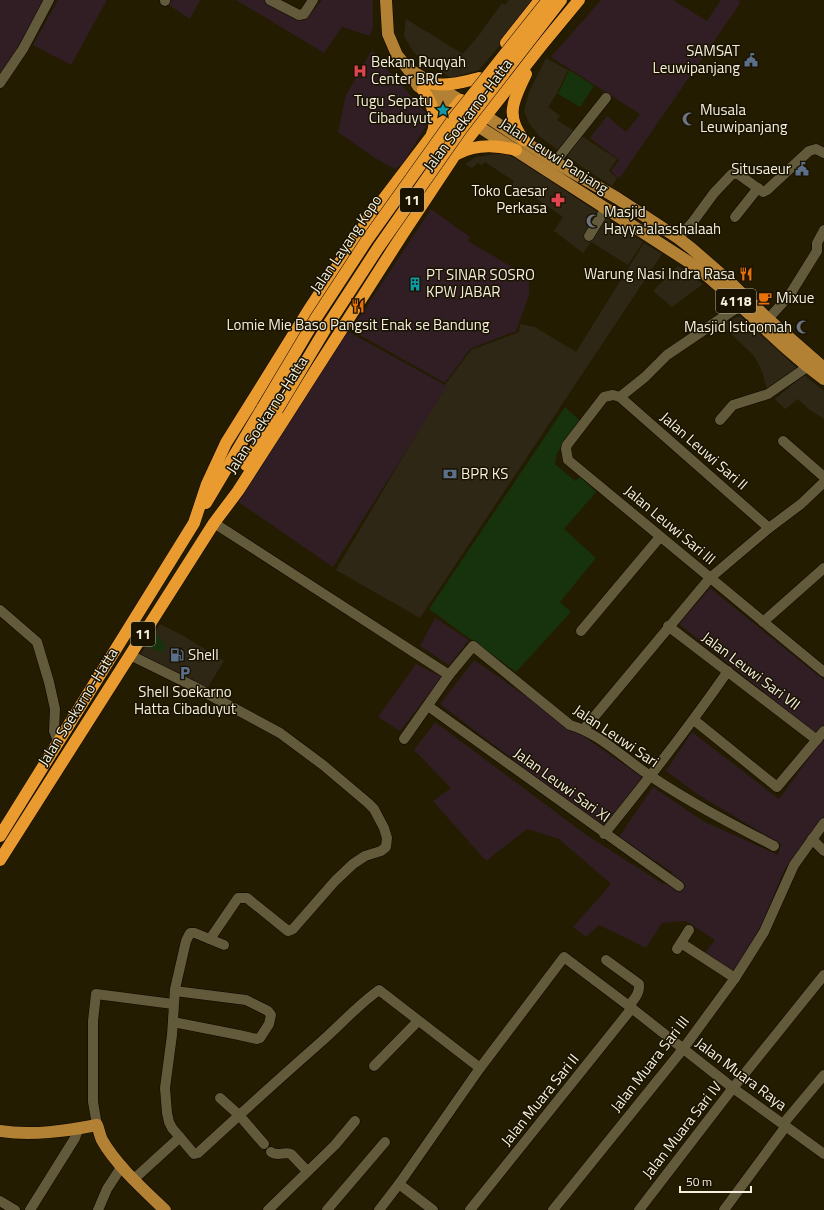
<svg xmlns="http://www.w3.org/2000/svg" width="824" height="1210" font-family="'Titillium Web',sans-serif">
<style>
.commercial{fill:#2e2716}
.industrial{fill:#301e24}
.green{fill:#16330e}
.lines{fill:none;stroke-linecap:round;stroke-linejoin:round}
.minor-casing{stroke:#0d0600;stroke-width:11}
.major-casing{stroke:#0d0600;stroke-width:13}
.highway-casing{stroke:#0d0600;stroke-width:13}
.minor{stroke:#625a3b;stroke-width:10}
.major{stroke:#b38134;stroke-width:12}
.highway{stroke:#e99b30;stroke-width:12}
.highway-bridge-casing{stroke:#0d0600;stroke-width:13;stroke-linecap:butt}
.highway-bridge{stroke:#e99b30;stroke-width:12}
.labels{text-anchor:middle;stroke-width:3;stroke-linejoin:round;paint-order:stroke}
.shield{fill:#1a1300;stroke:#b3ad9b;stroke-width:1}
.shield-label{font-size:14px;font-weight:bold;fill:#f4efde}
.poi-label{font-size:15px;fill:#f4efde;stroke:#1a1300;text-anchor:start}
.street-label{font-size:15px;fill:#f4efde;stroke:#1a1300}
</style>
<rect width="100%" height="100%" fill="#231c00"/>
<!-- commercial -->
<g class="commercial">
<polygon points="509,0 538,0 479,70 451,78 414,53 404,36 406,19 463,54 479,35 502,3 505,5"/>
<polygon points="546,58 568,70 557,93 548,107 560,116 557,120 617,159 609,171 617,178 612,186 588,171 540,137 529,123 524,111 529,92"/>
<polygon points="495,154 506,154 517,159 643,242 628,265 591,242 583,253 554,231 563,217 524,190 521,194 511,187 514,181 485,162 482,165 478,163 472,168 465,164 476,157"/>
<polygon points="644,243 662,254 420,618 336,570 447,382 471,350 519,332 520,324 535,327 576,352"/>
<polygon points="678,266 703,284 672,307 653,291"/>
<polygon points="740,316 797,368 768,393 762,371 754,356 721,324"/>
<polygon points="804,375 824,391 824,419 810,410 798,399 785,409 775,399"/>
<polygon points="160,624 182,635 224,661 206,690 139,657"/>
</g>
<!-- industrial -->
<g class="industrial">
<polygon points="0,0 44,0 3,73 0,76"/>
<polygon points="58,0 107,0 71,65 33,45"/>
<polygon points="161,0 200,0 190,19"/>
<polygon points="236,0 266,0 288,15 304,21 322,0 373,0 373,28 370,36 342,27 324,53"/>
<polygon points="601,0 673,0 707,21 721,0 737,0 741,2 619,179 611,171 619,160 590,138 607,116 626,132 640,114 551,57"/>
<polygon points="372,50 379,60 431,118 403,163 395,169 375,158 338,132 346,95"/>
<polygon points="431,209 470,237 468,241 529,277 529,296 516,331 470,349 445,383 351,330"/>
<polygon points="347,331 447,386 333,567 237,501"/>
<polygon points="710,588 824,680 824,817 784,870 762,924 743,957 727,979 701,958 715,940 686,921 662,923 646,948 599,925 586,937 573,927 611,884 559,839 527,829 486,861 433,801 451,788 414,750 435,722 585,834 663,884 673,881 672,872 619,837 653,787 703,821 778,855 781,844 697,794 666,771 692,732 779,799 823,739 679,624"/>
<polygon points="435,618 469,640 449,665 420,646"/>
<polygon points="474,660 642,777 607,827 569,802 440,704"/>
<polygon points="416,664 442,677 400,731 378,717"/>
</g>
<!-- green -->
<g class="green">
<polygon points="569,70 594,86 580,107 558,94"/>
<polygon points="565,407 580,421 557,453 555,464 575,481 580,477 596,492 564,529 596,558 560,602 571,612 516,672 429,609"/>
<polygon points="154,633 166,646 162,653 146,646"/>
</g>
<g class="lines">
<!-- minor casing -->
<g class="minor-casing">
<g id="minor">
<polyline points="270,0 299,15 304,14 313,0"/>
<polyline points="165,1 165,0"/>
<polyline points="0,83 23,49 49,0"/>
<polyline points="555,162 606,98"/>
<polyline points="735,217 758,188"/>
<polyline points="589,236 606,208"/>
<polyline points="678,238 692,223 714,193 732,174 738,174 763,192 767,190 809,151 816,149 824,153"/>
<polyline points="768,319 789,296 817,251 817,243 824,230"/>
<polyline points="620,397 645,377 667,355 741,305"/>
<polyline points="720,420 733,405 768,394 807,367"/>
<polyline points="783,441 824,477"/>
<polyline points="214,523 449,675"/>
<polyline points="769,528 620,397 613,395 604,397 567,445 566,449 568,460 824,672"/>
<polyline points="0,610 37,642 49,682 55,709 54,731 58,741"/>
<polyline points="763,622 824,568"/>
<polyline points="668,626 817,740"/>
<polyline points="581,631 660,537"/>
<polyline points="130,655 193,686 280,733 323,765 368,803 374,809 384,828 387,838 386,847 381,851 365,856 353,864 335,881 293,929 288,931 247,898 238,898 210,939"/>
<polyline points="428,706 679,886"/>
<polyline points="694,720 777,787 824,731"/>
<polyline points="584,729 710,578 769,528 801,504 824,482"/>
<path d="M404,739L449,675L473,646L570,725C601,734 625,760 652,777C691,803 732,824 774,846"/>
<path d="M604,834C647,781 689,727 728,671"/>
<polyline points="812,839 824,851"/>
<polyline points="681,943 735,978"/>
<path d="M224,945L195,933H190L186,941L175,989L172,1035L165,1088L167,1113L169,1122L172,1128L194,1154L198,1153C239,1115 280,1078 322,1041C341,1024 358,1005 379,990L480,1068"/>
<polyline points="677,949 689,930"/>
<path d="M606,960L639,984C640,994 634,999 629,1006"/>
<polyline points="173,1022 239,1035 257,1039 260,1038 269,1024 271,1015 268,1011 246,1000 175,991"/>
<polyline points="374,1066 418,1021"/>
<polyline points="220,1098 239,1115 264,1144"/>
<polyline points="783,1124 824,1075"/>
<polyline points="97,1125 93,1102 93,1021 96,994 173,1004"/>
<path d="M271,1152C278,1157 284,1151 291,1154L307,1171"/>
<polyline points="134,1179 180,1137"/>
<polyline points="399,1184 433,1210"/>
<polyline points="0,1201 15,1210"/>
<polyline points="30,1210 75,1138 79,1128"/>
<polyline points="98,1210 107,1189 122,1166"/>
<polyline points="268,1210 335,1145 355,1121"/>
<polyline points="327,1210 385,1142"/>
<polyline points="379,1210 399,1184 480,1068 564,957 629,1006 733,1088 824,1154"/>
<polyline points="470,1210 632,1008"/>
<polyline points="553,1210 683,1049 735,978 764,932 794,865 824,823"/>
<polyline points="639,1210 729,1093 824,975"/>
<polyline points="724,1210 786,1126"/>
</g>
</g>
<!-- major casing -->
<g class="major-casing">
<g id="major">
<path d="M386,0L388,34L397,55L408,69L418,86L453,110L695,266C740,301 778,346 824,379"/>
<polyline points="410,70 486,116 555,162 617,198 678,238 691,248 729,281 768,319 824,368"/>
<path d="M0,1131C32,1136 66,1131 97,1125C99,1130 100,1136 102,1140C116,1165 144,1190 165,1210"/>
</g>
</g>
<!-- highway casing -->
<g class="highway-casing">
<g id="highway">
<polyline points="506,43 540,0"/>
<path d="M430,83C446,87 463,82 479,78"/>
<path d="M423,90C432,103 439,118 432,134"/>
<path d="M524,140C504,116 514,99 526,74"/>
<path d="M457,154C475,144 497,145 516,150"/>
<polyline points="246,465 277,410"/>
<polyline points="206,503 263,407"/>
<polyline points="0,836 194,523 207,484 226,443 310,308 367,221 430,138 461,100"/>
<polyline points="0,860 214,523 238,491 278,429 404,232 455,155 541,46 579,0"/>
</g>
</g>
<!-- minor -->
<use href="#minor" class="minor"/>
<!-- major -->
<use href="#major" class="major"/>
<!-- highway -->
<use href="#highway" class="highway"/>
<!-- highway-bridge casing -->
<g class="highway-bridge-casing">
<g id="highway-bridge">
<polyline points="263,407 316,318 367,240 454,118 548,0"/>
<polyline points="277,410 326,328 378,248 462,128 561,0"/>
</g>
</g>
<!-- highway-bridge -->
<use href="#highway-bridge" class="highway-bridge"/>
</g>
<!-- icons -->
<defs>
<g id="civic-bare" transform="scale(1.08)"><path d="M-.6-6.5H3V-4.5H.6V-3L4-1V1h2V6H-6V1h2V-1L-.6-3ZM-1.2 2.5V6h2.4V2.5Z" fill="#5c6f8a" stroke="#1a1300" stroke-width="2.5" paint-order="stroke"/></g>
<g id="hospital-bare" transform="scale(1.08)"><path d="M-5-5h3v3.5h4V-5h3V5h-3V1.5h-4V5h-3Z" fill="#e0444e" stroke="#1a1300" stroke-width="2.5" paint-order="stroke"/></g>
<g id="sight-bare" transform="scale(1.08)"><path d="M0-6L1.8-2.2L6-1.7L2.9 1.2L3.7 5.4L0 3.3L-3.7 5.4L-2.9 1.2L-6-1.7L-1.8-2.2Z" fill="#0f9aa8" stroke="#1a1300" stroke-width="2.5" paint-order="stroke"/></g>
<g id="mosque-bare" transform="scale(1.08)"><path d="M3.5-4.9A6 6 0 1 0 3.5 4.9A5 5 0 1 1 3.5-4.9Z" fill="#6b7280" stroke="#1a1300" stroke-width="2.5" paint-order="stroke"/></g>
<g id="pharmacy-bare" transform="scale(1.08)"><path d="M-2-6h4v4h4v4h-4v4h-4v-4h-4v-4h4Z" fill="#e0444e" stroke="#1a1300" stroke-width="2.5" paint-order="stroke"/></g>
<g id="restaurant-bare" transform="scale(1.08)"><path d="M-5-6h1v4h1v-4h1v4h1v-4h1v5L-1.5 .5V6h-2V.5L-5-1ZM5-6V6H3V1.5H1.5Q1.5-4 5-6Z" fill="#e8710a" stroke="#1a1300" stroke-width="2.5" paint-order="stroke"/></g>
<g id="building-bare" transform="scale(1.08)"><path d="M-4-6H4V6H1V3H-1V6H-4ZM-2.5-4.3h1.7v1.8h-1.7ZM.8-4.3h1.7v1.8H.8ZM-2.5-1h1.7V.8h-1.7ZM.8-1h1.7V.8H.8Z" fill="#0f9aa8" stroke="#1a1300" stroke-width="2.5" paint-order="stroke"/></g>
<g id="cafe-bare" transform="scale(1.08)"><path d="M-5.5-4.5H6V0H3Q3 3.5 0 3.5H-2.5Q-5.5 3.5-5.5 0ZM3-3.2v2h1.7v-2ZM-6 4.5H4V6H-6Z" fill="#e8710a" stroke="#1a1300" stroke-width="2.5" paint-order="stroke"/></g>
<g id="bank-bare" transform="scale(1.08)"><path d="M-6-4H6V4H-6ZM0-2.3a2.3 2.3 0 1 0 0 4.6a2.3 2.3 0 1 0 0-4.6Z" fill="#5c6f8a" stroke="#1a1300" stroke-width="2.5" paint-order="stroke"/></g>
<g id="fuel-bare" transform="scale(1.08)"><path d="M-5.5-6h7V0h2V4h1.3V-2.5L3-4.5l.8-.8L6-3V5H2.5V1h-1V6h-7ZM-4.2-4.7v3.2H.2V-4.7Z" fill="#5c6f8a" stroke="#1a1300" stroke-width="2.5" paint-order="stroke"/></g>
<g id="parking-bare" transform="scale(1.08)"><path d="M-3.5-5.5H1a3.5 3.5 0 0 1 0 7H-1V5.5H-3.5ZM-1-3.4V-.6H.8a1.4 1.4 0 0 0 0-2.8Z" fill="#5c6f8a" stroke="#1a1300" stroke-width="2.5" paint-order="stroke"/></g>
</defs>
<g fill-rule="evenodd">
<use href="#civic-bare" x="751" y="60"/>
<use href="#hospital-bare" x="360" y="71"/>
<use href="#sight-bare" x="443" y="110"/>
<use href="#mosque-bare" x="689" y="119"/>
<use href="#civic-bare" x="802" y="169"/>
<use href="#pharmacy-bare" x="558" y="200"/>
<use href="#mosque-bare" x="593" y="221"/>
<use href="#restaurant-bare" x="746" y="274"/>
<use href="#building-bare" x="415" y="284"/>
<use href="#cafe-bare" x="765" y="298"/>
<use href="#restaurant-bare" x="358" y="306"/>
<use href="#mosque-bare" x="803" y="327"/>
<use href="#bank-bare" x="450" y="474"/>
<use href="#fuel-bare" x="177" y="655"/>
<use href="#parking-bare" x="185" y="673"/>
</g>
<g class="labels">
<!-- shield labels -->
<g class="shield">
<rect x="400" y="188" width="24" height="24" rx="3"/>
<rect x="716" y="289" width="40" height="24" rx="3"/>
<rect x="131" y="622" width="24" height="24" rx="3"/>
</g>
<g class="shield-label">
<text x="412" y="205">11</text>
<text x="736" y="306">4118</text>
<text x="143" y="639">11</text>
</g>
<!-- poi labels -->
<g class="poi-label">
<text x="740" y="56" text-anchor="end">SAMSAT<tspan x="740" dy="17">Leuwipanjang</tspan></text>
<text x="371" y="67">Bekam Ruqyah<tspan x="371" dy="17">Center BRC</tspan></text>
<text x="432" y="106" text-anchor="end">Tugu Sepatu<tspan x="432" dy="17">Cibaduyut</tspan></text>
<text x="700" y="115">Musala<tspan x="700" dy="17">Leuwipanjang</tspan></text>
<text x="791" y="174" text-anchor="end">Situsaeur</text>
<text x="547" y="196" text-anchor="end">Toko Caesar<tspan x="547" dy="17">Perkasa</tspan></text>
<text x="604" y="217">Masjid<tspan x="604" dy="17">Hayya'alasshalaah</tspan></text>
<text x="735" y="279" text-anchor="end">Warung Nasi Indra Rasa</text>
<text x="426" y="280">PT SINAR SOSRO<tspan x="426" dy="17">KPW JABAR</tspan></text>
<text x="776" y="303">Mixue</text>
<text x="358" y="330" text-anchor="middle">Lomie Mie Baso Pangsit Enak se Bandung</text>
<text x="792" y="332" text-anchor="end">Masjid Istiqomah</text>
<text x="461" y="479">BPR KS</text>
<text x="188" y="660">Shell</text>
<text x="185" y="697" text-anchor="middle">Shell Soekarno<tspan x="185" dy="17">Hatta Cibaduyut</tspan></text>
</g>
<!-- street labels -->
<g class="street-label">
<text transform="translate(468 115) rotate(-53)" y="5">Jalan Soekarno-Hatta</text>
<text transform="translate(554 156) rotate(33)" y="5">Jalan Leuwi Panjang</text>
<text transform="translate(346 244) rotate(-56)" y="5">Jalan Layang Kopo</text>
<text transform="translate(267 415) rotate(-57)" y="5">Jalan Soekarno-Hatta</text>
<text transform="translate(704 451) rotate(41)" y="5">Jalan Leuwi Sari II</text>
<text transform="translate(670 525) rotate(40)" y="5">Jalan Leuwi Sari III</text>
<text transform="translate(751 671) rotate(37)" y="5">Jalan Leuwi Sari VII</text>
<text transform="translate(78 707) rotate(-58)" y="5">Jalan Soekarno-Hatta</text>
<text transform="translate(616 736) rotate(34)" y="5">Jalan Leuwi Sari</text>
<text transform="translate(562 785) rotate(36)" y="5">Jalan Leuwi Sari XI</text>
<text transform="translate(650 1064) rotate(-52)" y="5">Jalan Muara Sari III</text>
<text transform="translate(741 1074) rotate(37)" y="5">Jalan Muara Raya</text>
<text transform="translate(540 1100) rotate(-51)" y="5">Jalan Muara Sari II</text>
<text transform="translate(682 1130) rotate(-52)" y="5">Jalan Muara Sari IV</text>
</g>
</g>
<!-- scale -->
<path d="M680 1186v6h71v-6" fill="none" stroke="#f4efde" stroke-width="2"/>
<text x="686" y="1186" font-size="12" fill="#f4efde" stroke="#1a1300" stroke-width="3" paint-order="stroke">50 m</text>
</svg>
